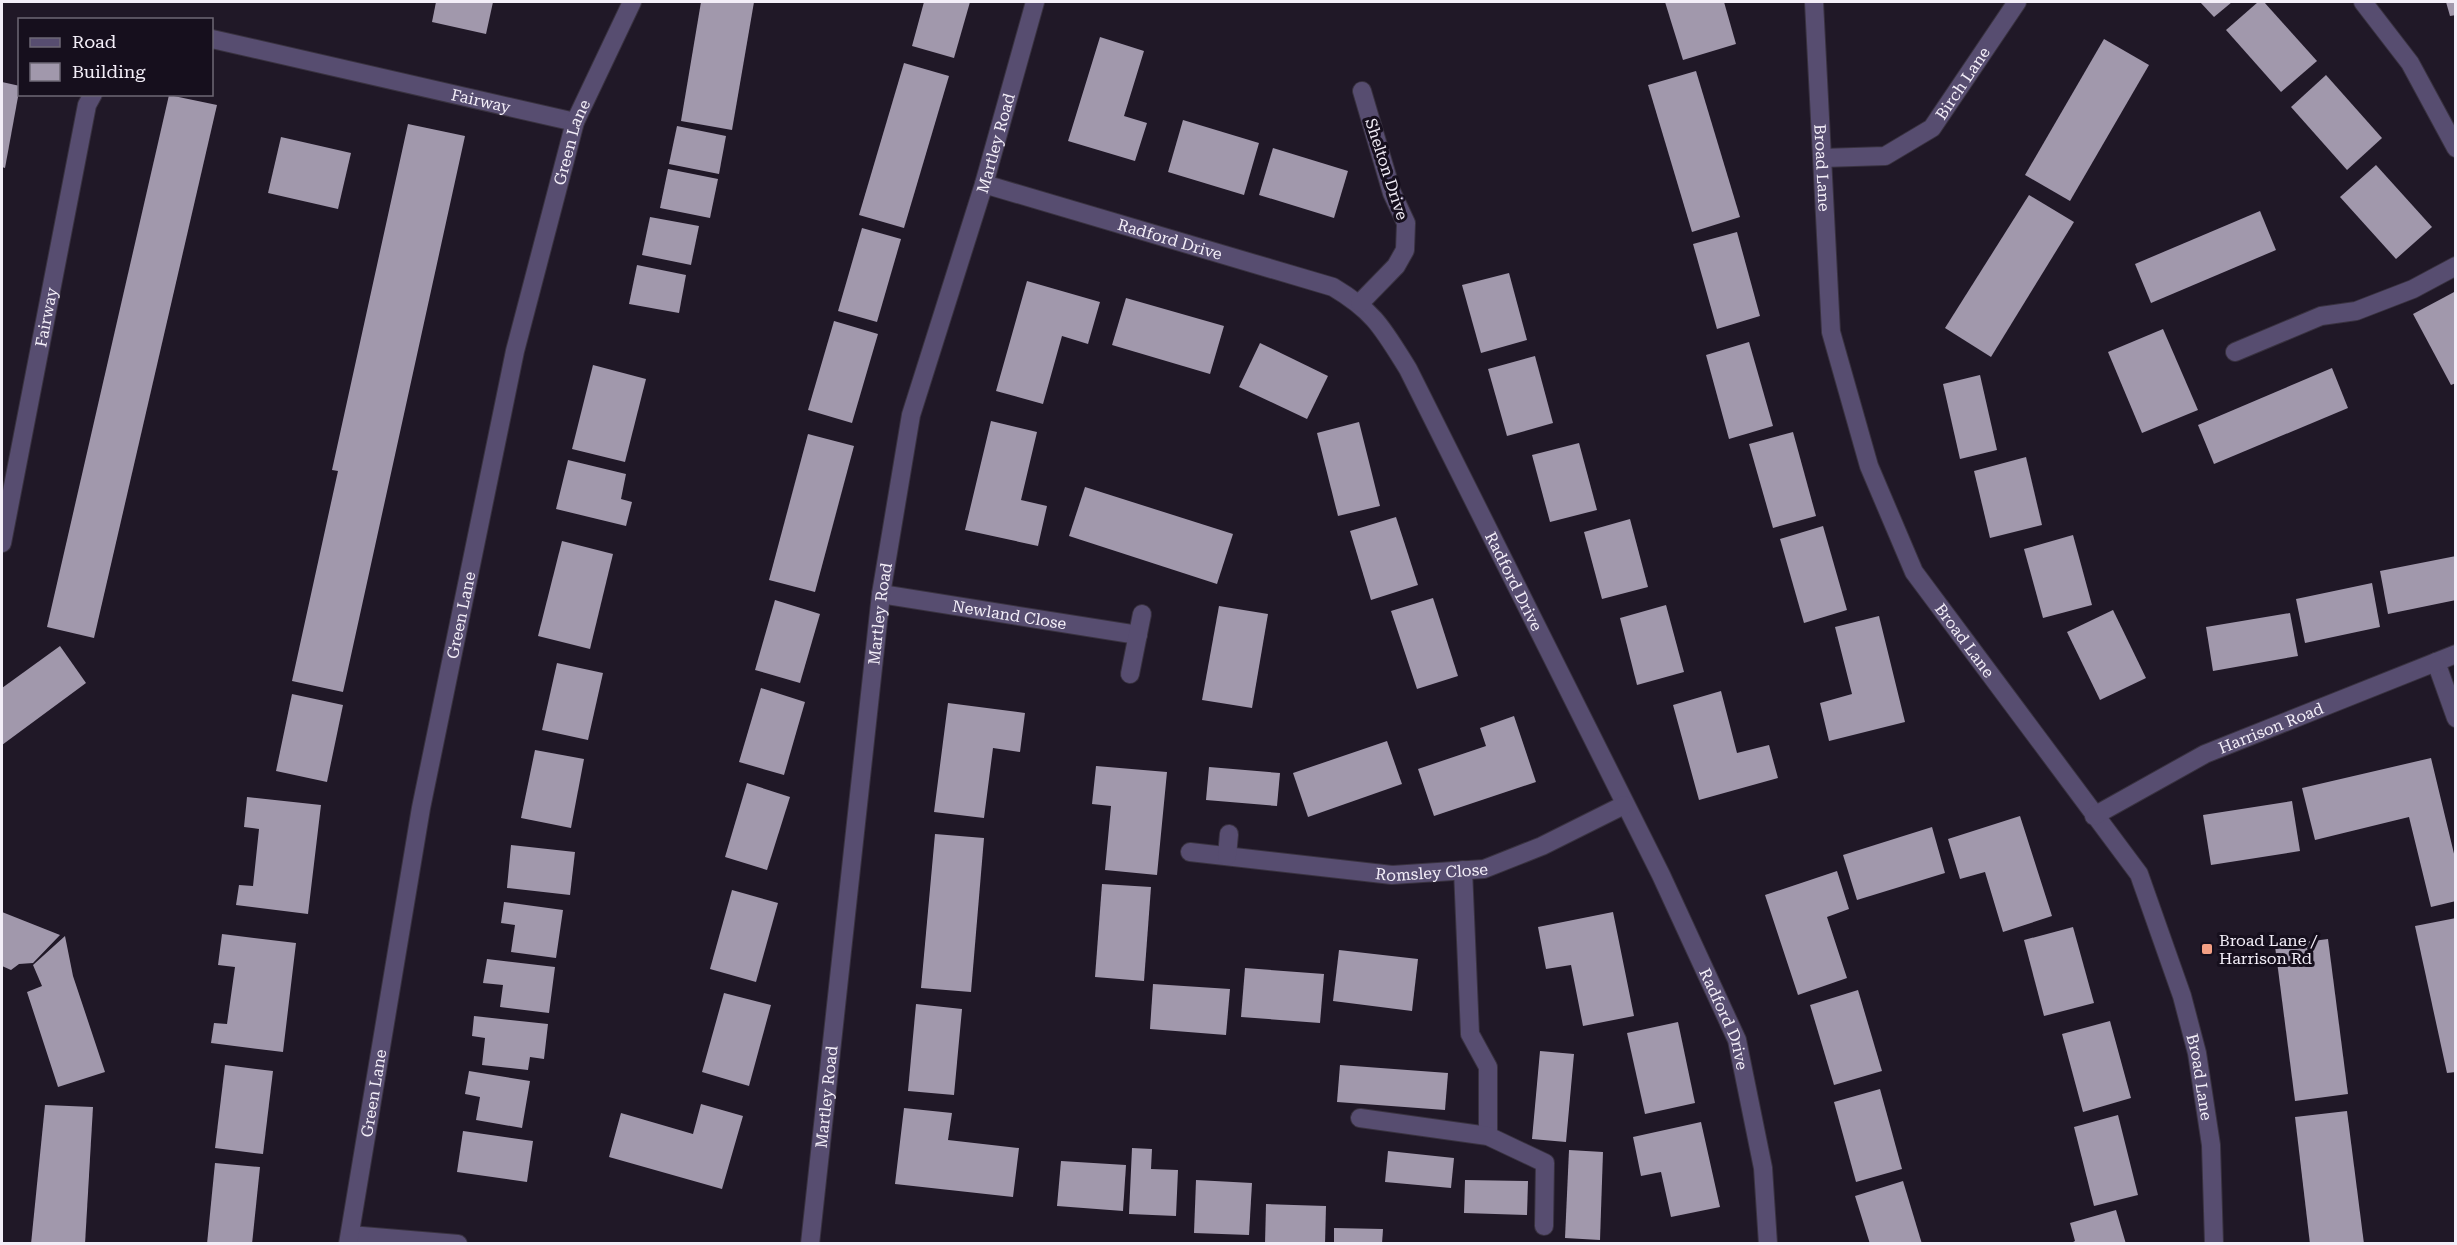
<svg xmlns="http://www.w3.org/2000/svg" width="2457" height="1245" font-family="'Roboto Serif',serif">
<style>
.building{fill:#a198ac}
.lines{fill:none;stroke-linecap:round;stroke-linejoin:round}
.lane-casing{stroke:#393240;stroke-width:20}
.street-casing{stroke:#393240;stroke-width:20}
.lane{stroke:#574d70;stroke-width:18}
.street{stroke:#574d70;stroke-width:18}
.poi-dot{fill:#f39f84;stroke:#160f1d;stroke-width:2}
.labels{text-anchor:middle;stroke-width:6;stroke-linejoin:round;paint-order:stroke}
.street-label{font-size:16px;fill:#f3eef8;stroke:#160f1d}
.poi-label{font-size:16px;fill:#f3eef8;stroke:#160f1d;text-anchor:start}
</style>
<rect width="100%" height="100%" fill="#201827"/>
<!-- building -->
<g class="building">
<polygon points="436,2 493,2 486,34 432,22"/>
<polygon points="701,2 754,2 732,130 681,121"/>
<polygon points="924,2 970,2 954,58 912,46"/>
<polygon points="1665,2 1724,2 1736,44 1683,60"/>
<polygon points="2200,2 2232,2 2214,17"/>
<polygon points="2258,2 2264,2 2317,61 2281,92 2226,30"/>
<polygon points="2446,2 2456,2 2456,15 2450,16"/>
<polygon points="1100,37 1144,51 1124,116 1147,123 1135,161 1068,141"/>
<polygon points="2104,39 2149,65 2070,201 2025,175"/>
<polygon points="904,63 949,76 904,228 859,215"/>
<polygon points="1696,71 1740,217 1692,232 1648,85"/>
<polygon points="2326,75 2382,138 2347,170 2291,107"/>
<polygon points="2,82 20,86 5,168 2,167"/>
<polygon points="169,95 217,105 94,638 47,627"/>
<polygon points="1183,120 1259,143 1244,195 1168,172"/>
<polygon points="408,124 465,136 343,692 292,681 338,471 332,470"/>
<polygon points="677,126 726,136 719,174 669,164"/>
<polygon points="281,137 351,153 338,209 268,193"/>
<polygon points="1273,148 1348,171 1334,218 1259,195"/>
<polygon points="2376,165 2432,227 2396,259 2340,197"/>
<polygon points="668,169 718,179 710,218 660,208"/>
<polygon points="2029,195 2074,222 1991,357 1945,328"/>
<polygon points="2260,211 2276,250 2151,303 2135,264"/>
<polygon points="650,217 699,226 691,265 642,255"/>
<polygon points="862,228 901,239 877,322 838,311"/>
<polygon points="1737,232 1760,316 1717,329 1693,244"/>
<polygon points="637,265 686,275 679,313 629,304"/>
<polygon points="1509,273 1527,340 1481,353 1462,285"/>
<polygon points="1027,281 1100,302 1088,344 1062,336 1043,404 996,391"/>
<polygon points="2456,291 2456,383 2451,385 2413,314"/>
<polygon points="1126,298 1224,326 1210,374 1112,345"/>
<polygon points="834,321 878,334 852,423 808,410"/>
<polygon points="2163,329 2198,410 2142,433 2108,352"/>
<polygon points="1749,342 1773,426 1729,439 1706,355"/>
<polygon points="1260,343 1328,376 1307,419 1239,387"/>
<polygon points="1535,356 1553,423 1507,436 1488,369"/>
<polygon points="593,365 646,379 625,462 572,449"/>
<polygon points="2332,368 2348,408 2214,464 2198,425"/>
<polygon points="1980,375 1997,450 1960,459 1943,384"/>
<polygon points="991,421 1037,432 1021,500 1047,506 1038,546 965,530"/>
<polygon points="1359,422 1380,506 1338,516 1317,433"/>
<polygon points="1793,432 1816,516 1773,528 1749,444"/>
<polygon points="808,434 854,446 815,592 769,580"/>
<polygon points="1579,443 1597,510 1550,522 1532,455"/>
<polygon points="2026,457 2042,525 1990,538 1974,471"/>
<polygon points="568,460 626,474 621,499 632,502 626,526 556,509"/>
<polygon points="1085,487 1233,534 1217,584 1069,536"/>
<polygon points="1396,517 1418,585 1371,600 1350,531"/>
<polygon points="1630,519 1648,587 1602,599 1584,532"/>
<polygon points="1823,526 1847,610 1804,623 1780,539"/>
<polygon points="2073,535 2092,605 2043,618 2024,549"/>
<polygon points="562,541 613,554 590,649 538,636"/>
<polygon points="2456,556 2456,600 2388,614 2380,571"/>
<polygon points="2372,583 2380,627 2305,643 2296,599"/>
<polygon points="1433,598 1458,676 1417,689 1391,611"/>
<polygon points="775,600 820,614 800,683 755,670"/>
<polygon points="1666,605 1684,672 1637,685 1620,618"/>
<polygon points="1219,606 1268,614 1252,708 1202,700"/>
<polygon points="2113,610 2146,678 2100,700 2067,632"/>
<polygon points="2290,613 2298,656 2213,671 2206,627"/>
<polygon points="1879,616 1905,722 1829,741 1820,703 1852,694 1835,627"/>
<polygon points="60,646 86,683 2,745 2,688"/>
<polygon points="557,663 603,673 588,740 542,730"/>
<polygon points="761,688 805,702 784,775 739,762"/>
<polygon points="1721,691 1737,753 1769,745 1778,778 1699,800 1673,705"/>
<polygon points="292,694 343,705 327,782 276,771"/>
<polygon points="948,703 1025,713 1020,752 993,748 984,818 934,812"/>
<polygon points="1514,716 1536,782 1434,816 1418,769 1486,746 1480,728"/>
<polygon points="1387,741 1402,784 1308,817 1293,773"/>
<polygon points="535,750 584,759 571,828 521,818"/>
<polygon points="2431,758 2456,862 2456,901 2431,907 2409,817 2315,840 2302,788"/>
<polygon points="1096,766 1167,772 1157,875 1105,870 1111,806 1092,804"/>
<polygon points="1209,767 1280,773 1277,806 1206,800"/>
<polygon points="747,783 790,797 767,870 725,857"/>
<polygon points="247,797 321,805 308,914 236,905 239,885 253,886 259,829 244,827"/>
<polygon points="2292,801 2300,851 2211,865 2203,815"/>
<polygon points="2020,816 2052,916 2003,932 1985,872 1960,879 1948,839"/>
<polygon points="1932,827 1945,873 1857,900 1843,855"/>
<polygon points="935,834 984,838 971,992 921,988"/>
<polygon points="511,845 575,852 570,895 507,888"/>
<polygon points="1837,871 1849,909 1827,917 1847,978 1798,995 1765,895"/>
<polygon points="1102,884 1151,887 1144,981 1095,977"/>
<polygon points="732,890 778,903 756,982 710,969"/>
<polygon points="504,902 563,910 556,958 511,952 515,925 501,923"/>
<polygon points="2,912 60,935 33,963 19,964 11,970 2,966"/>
<polygon points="1613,912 1634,1016 1583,1026 1571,965 1546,969 1538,927"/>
<polygon points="2456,918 2456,1072 2447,1073 2415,926"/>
<polygon points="2073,927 2094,1003 2044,1016 2024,940"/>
<polygon points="222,934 296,943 283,1052 211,1043 214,1023 227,1024 235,967 218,965"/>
<polygon points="65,936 73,976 105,1072 58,1087 27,992 42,986 33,965"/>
<polygon points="2328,939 2348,1094 2295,1101 2275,946"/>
<polygon points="1339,950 1418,959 1412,1011 1333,1001"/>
<polygon points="487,959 555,967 549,1013 500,1007 503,985 483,983"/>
<polygon points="1245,968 1324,974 1320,1023 1241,1017"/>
<polygon points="1153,984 1230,989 1226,1035 1150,1029"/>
<polygon points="1858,990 1882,1071 1834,1085 1810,1005"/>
<polygon points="724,993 771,1005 749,1086 702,1072"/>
<polygon points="916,1004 962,1009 954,1095 908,1091"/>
<polygon points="474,1016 548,1024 544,1059 530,1057 528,1070 482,1065 485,1038 472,1036"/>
<polygon points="2110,1021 2131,1098 2083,1112 2062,1034"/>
<polygon points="1678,1022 1695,1103 1645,1114 1627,1033"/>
<polygon points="1540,1051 1574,1054 1566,1142 1532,1139"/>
<polygon points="225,1065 273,1071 263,1154 215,1148"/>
<polygon points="1340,1065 1448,1073 1445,1110 1337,1102"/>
<polygon points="469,1071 530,1081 522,1128 476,1120 480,1097 465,1094"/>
<polygon points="1880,1089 1902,1169 1856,1182 1834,1102"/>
<polygon points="701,1104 743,1116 722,1189 609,1157 621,1113 693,1134"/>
<polygon points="45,1105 93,1107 85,1244 31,1244"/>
<polygon points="904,1108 952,1113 948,1140 1019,1148 1013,1197 895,1184"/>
<polygon points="2347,1111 2364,1244 2310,1244 2295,1117"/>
<polygon points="2118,1115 2138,1195 2094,1206 2074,1127"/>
<polygon points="1701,1122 1720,1207 1671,1217 1661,1172 1641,1176 1633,1137"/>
<polygon points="463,1131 533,1141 527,1182 457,1172"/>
<polygon points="1132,1148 1152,1149 1151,1169 1178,1170 1176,1216 1129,1214"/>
<polygon points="1569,1150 1603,1152 1600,1240 1565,1238"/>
<polygon points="1388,1151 1454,1158 1451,1188 1385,1182"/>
<polygon points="1061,1161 1126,1165 1123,1211 1057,1206"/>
<polygon points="215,1163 260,1167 252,1244 207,1244"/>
<polygon points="1196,1180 1252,1183 1249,1235 1194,1233"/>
<polygon points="1465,1180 1528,1181 1527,1215 1464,1213"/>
<polygon points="1903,1181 1922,1244 1870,1244 1855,1196"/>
<polygon points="1266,1204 1326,1206 1325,1244 1265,1244"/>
<polygon points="2116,1210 2126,1244 2069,1244 2075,1241 2070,1223"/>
<polygon points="1334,1228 1383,1229 1382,1244 1334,1244"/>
</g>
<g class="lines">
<!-- lane casing -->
<g class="lane-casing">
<g id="lane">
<polyline points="2235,352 2321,316 2356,311 2413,289 2456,266"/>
<polyline points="1463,870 1470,1034 1488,1067 1488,1136"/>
<polyline points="1360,1118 1488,1136 1545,1163 1544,1226"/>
</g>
</g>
<!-- street casing -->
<g class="street-casing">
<g id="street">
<path id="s1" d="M1814,2L1831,332L1869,466L1914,572L2139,874L2182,996L2197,1053L2211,1145L2214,1244"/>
<polyline points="2363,2 2410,63 2456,148"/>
<path id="s2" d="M212,39L575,122"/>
<path id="s3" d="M1823,158L1885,156L1932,128L2017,2"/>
<path id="s4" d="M984,184L1333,287C1375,312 1383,329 1408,369L1661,875L1737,1040L1763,1168L1768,1244"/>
<polyline points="1360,303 1396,266 1405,250 1406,223 1392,193 1362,91"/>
<path id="s5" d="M2,543L87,105L93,94"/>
<path id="s6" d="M881,594L1138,635"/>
<polyline points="2436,662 2456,718"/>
<polyline points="1130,674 1142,614"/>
<path id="s7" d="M2094,816L2205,754L2456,654"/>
<path id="s8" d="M1190,852L1392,875L1484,869L1542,846L1624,805"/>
<polyline points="1227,856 1229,834"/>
<polyline points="350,1235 458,1244"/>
<path id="s9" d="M348,1244L421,808L515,351L575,122L632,2"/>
<path id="s10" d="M810,1244L881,594L911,415L984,184L1035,2"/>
</g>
</g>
<!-- lane -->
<use href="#lane" class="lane"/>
<!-- street -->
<use href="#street" class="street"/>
</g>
<!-- markers -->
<rect class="poi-dot" x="2201" y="943" width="12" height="12" rx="3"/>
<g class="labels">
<!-- street labels -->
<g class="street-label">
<text dy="6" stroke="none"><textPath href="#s3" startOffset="171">Birch Lane</textPath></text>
<text dy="6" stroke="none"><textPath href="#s2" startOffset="276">Fairway</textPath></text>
<text dy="6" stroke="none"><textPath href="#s9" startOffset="1125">Green Lane</textPath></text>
<text dy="6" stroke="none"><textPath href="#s10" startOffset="1120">Martley Road</textPath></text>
<text dy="6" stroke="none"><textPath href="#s1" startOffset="166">Broad Lane</textPath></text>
<text transform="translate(1387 169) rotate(72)" y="6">Shelton Drive</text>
<text dy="6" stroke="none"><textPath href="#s4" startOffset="194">Radford Drive</textPath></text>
<text dy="6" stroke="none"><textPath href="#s5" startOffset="230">Fairway</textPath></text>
<text dy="6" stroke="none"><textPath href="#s4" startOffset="714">Radford Drive</textPath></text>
<text dy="6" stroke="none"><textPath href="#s10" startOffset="634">Martley Road</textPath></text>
<text dy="6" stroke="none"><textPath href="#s9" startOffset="639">Green Lane</textPath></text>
<text dy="6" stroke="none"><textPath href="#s6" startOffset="130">Newland Close</textPath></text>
<text dy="6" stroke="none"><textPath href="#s1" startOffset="670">Broad Lane</textPath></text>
<text dy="6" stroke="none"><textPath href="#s7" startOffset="198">Harrison Road</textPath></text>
<text dy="6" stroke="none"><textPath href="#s8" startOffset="243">Romsley Close</textPath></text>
<text dy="6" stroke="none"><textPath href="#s4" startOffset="1200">Radford Drive</textPath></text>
<text dy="6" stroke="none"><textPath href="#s1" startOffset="1174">Broad Lane</textPath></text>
<text dy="6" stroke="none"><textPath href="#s9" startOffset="153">Green Lane</textPath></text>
<text dy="6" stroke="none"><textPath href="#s10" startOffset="148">Martley Road</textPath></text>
</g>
<!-- poi labels -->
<g class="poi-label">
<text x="2219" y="946">Broad Lane /<tspan x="2219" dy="18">Harrison Rd</tspan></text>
</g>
</g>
<!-- border -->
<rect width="2457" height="1245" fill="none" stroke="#f3eef8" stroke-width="6"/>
<!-- legend -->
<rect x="18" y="18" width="195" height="78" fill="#160f1d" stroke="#6e6875" stroke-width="1.5"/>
<rect x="30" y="38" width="30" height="9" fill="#574d70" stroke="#6e6875" stroke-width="1.5"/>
<text x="72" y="48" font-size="18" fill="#f3eef8">Road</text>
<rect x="30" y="63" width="30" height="18" fill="#a198ac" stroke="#6e6875" stroke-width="1.5"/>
<text x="72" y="78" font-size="18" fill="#f3eef8">Building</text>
</svg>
